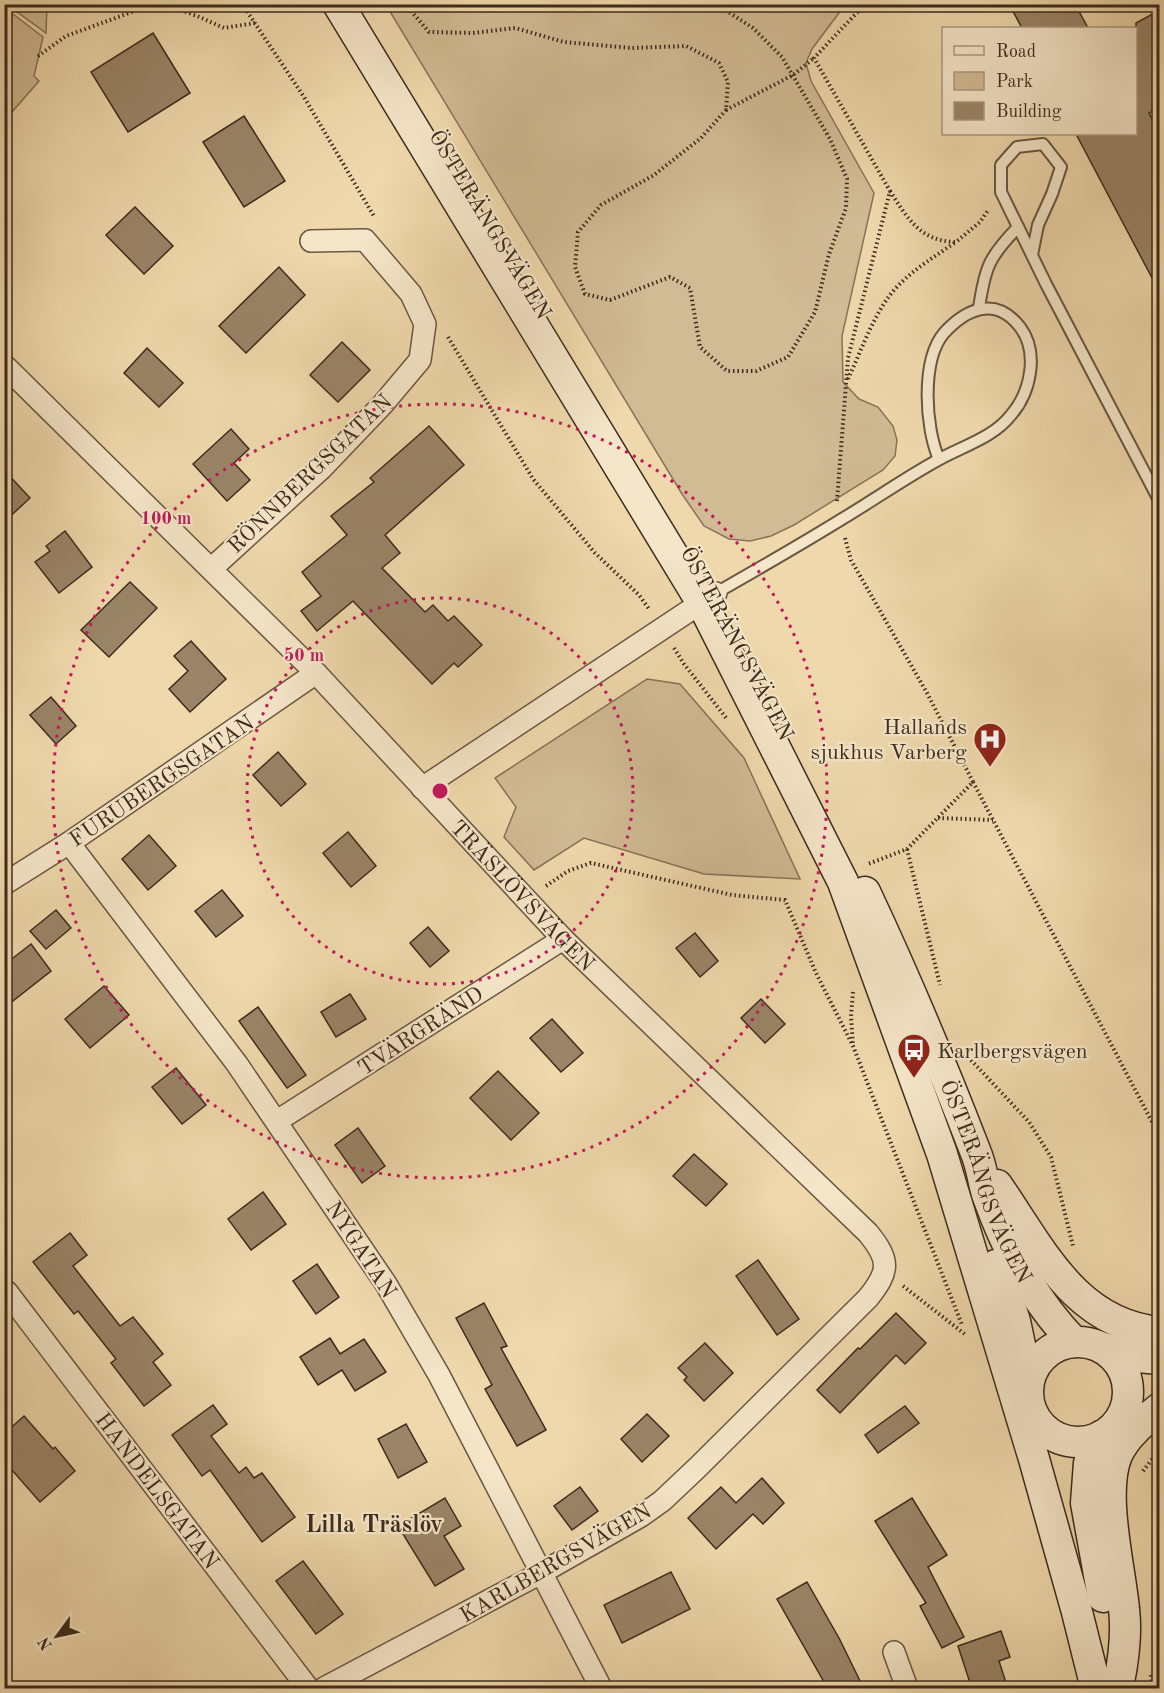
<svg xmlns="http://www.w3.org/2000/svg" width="1164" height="1693" font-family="'Old Standard TT',serif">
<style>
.green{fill:#d1bb94;stroke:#877359;stroke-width:1.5}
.building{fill:#9a8568;stroke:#3d2b1e;stroke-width:1.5}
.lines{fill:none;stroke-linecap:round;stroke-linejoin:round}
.lane-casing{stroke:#6a5642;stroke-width:14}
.street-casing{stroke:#6a5642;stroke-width:24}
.secondary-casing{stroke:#3d2b1e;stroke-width:33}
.path{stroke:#3d2b1e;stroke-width:4;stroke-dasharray:1.5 3;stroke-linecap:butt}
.lane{stroke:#f5e6c9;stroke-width:10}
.street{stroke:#f5e6c9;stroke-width:21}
.secondary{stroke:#f5e6c9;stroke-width:30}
.ring{fill:none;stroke:#c2185b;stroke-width:3;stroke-dasharray:3 6}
.labels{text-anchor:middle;stroke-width:4.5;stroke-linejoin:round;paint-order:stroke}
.street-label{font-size:22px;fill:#3d2b1e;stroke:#f5e6c9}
.poi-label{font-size:22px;fill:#3d2b1e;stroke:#f5e6c9;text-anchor:end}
.neighbourhood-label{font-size:24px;font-weight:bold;fill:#3d2b1e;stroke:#f5e6c9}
.centre{fill:#c2185b;stroke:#f5e6c9;stroke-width:3}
.ring-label{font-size:18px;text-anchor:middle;font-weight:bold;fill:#c2185b;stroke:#f5e6c9;stroke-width:4.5;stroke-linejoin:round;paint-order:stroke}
</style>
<rect width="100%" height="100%" fill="#efd9ac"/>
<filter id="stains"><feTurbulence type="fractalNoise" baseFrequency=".00333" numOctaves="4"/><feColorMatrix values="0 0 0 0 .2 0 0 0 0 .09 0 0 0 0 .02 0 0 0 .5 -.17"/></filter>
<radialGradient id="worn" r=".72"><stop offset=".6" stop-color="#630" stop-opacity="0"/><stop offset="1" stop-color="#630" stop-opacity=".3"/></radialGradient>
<!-- green -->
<g class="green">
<polygon points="10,5 47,5 46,33 13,9"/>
<polygon points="386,5 845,5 812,49 806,63 811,81 874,193 842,336 843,382 859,399 878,407 893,426 897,440 895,456 883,470 794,525 771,536 750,541 729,539 704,526 682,494"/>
<polygon points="13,14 43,37 34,76 39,81 5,120 5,18"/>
<polygon points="647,679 680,684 744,758 800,879 704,874 584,838 534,870 504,837 516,807 495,778"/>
</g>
<!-- building -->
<g class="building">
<polygon points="1009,4 1075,4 1088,28 1022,28"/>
<polygon points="1160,10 1160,108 1149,113 1160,134 1160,293 1076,134 1136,134 1136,23"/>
<polygon points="153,33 190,93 128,132 91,72"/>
<polygon points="244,116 285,181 244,207 203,142"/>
<polygon points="135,207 173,246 144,274 106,235"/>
<polygon points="279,267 305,295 246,353 219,326"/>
<polygon points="342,342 370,370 338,402 310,375"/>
<polygon points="147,348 183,383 159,407 124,373"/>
<polygon points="429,426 464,465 385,535 400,553 382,568 425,612 433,605 448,621 454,616 482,645 458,667 454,663 432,684 353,601 317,631 301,611 321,596 302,572 347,535 331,516 374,482 370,478"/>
<polygon points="231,429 249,449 234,463 250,480 227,501 193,464"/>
<polygon points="4,470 30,498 4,522"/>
<polygon points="65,531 92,567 59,593 35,562 50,551 46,546"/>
<polygon points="130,582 157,608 109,657 81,630"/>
<polygon points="191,641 226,679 190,712 169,689 188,671 174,656"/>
<polygon points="51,697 76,726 56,744 30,715"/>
<polygon points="278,752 306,784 281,806 253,775"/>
<polygon points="348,832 376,866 351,887 323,853"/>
<polygon points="149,835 176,866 148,890 122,859"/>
<polygon points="222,890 243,916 216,937 195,911"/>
<polygon points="56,910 71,928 46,949 30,931"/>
<polygon points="428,927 449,951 430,967 410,943"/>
<polygon points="695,933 718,961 700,977 676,948"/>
<polygon points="31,944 51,971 4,1008 4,965"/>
<polygon points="104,986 129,1015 90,1048 65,1019"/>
<polygon points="350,994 366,1019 336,1037 321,1012"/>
<polygon points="761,999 785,1024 765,1043 741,1018"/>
<polygon points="258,1007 306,1075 287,1088 239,1021"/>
<polygon points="552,1019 583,1053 561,1072 530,1038"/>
<polygon points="176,1068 206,1105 182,1124 152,1087"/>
<polygon points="498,1071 539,1113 511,1140 470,1098"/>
<polygon points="358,1128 385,1166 362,1183 335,1145"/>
<polygon points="694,1154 727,1184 706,1206 673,1176"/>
<polygon points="263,1192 286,1224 251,1250 228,1219"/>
<polygon points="70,1233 87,1255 73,1266 120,1326 133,1317 163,1354 153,1362 171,1385 144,1406 111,1363 116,1359 78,1311 74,1314 33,1262"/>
<polygon points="758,1260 799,1319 777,1335 736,1276"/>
<polygon points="317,1264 339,1297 316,1314 293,1281"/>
<polygon points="484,1303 507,1346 501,1348 546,1430 517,1446 485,1389 492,1385 456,1318"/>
<polygon points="896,1313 926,1343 905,1364 896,1355 840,1413 817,1390 858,1348 860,1349"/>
<polygon points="330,1338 340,1354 364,1339 386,1372 355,1391 342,1370 318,1385 300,1357"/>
<polygon points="705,1343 733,1373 704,1401 684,1380 687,1377 678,1368"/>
<polygon points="213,1405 227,1424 211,1436 239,1473 246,1467 254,1478 262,1473 295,1517 262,1542 210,1470 202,1476 172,1435"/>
<polygon points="905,1406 919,1423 878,1453 865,1435"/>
<polygon points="647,1414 669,1436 642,1462 621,1439"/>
<polygon points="24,1416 53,1449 55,1447 75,1471 40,1502 4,1461 4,1434"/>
<polygon points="406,1424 427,1462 398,1478 378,1439"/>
<polygon points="762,1478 784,1503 763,1524 753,1514 716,1549 688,1518 721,1487 736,1503"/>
<polygon points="580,1487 598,1511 572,1530 554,1506"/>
<polygon points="445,1498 461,1526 444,1536 464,1569 435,1586 398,1526"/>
<polygon points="912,1498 947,1555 928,1567 964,1637 942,1648 920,1606 926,1603 875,1521"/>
<polygon points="303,1561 343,1614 316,1634 276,1581"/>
<polygon points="671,1572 690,1609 622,1643 604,1605"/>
<polygon points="807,1582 839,1638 864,1689 828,1689 777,1599"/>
<polygon points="1001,1631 1010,1657 999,1661 1008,1689 972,1689 958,1646"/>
</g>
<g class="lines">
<!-- lane casing -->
<g class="lane-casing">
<g id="lane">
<polyline points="1032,255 1038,225 1052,194 1061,167 1043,144 1017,147 1001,165 1001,192 1046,284 1160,502"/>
<path d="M979,308C985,267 989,257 1018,227"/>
<path d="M716,593C758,569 800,545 842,519C874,500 905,478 938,460C963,446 993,438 1011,415C1031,392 1039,352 1020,327C996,296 967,308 944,333C921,360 925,428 939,459"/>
</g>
</g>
<!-- street casing -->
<g class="street-casing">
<g id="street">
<path id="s1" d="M4,365L316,673L563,939L868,1233C890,1260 890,1271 868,1298L697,1468L662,1501L641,1516L541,1573L324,1688"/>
<polyline points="211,569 322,468 383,404 420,360 425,324 411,294 365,240 311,241"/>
<polyline points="422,788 716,593"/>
<polyline points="69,843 237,1064 386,1284 439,1375 601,1688"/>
<polyline points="4,884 69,843 316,673"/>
<polyline points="277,1121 563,939"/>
<polyline points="7,1292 308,1688"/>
<polyline points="894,1652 907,1688"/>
</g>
</g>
<!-- secondary casing -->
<g class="secondary-casing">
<g id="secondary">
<polyline points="338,4 702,603 843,882 942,1154 1034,1459 1077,1612 1096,1688"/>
<path id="s2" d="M865,892C905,977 942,1065 976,1153C982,1167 983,1183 988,1197C1007,1250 1035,1302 1074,1342"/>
<path d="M997,1185C1040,1247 1075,1325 1160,1332"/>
<polyline points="996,1265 1015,1321 1026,1374"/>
<circle cx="1078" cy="1392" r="50"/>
<polyline points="1103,1348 1137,1357 1160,1359"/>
<polyline points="1101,1436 1089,1463 1086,1503 1103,1597"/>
<path d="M1119,1682C1124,1657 1127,1634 1124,1609C1120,1567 1101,1493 1117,1455C1126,1435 1144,1421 1160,1408"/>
</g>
</g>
<!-- path -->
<g class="path">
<polyline points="164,4 197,16 224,28 255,23"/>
<polyline points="242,4 304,97 375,218"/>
<polyline points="405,4 429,32 473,33 515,28 564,42 632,48 686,46 719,63 728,82 726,110 701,138 654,175 601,205 578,232 575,267 585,294 610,300 670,277 690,288 700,347 727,371 756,371 788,357 815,312 829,254 846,208 847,179 830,139 782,57 753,28 716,4"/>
<polyline points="38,56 66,36 154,4"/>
<polyline points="726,110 793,75 814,58"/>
<path d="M890,191C908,219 920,241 956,242L980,222L989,209"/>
<polyline points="448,337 533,479 595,553 639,595 649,609"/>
<path d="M848,379C861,351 872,319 890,295C907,273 934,257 956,242"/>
<polyline points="837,501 848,358 890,191 814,58 865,4"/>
<polyline points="845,538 851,560 927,693 973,782 907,849 868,864"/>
<polyline points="674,648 684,664 727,719"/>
<polyline points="973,782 1160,1137"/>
<polyline points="938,818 993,820"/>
<polyline points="907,849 940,985"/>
<polyline points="546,886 568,871 591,863 732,895 785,900 816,973 853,1046 962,1325"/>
<polyline points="853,992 851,1016 853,1046"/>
<polyline points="971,1060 1029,1122 1051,1157 1073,1246"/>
<polyline points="903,1286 966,1335"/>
<polyline points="1143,1471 1160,1449"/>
<polyline points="1151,1675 1153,1688"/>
</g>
<!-- lane -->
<use href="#lane" class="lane"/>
<!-- street -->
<use href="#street" class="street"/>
<!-- secondary -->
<use href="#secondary" class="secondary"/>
</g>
<!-- distance rings -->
<g class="ring">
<circle cx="440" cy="791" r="193"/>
<circle cx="440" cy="791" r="387"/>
</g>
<!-- icons -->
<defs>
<g id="hospital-pin" transform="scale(1.725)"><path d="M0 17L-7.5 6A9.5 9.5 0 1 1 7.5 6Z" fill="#8f2418" stroke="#f5e6c9"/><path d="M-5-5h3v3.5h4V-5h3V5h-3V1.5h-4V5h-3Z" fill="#fff"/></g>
<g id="bus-pin" transform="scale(1.725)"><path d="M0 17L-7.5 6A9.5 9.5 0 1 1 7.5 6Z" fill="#8f2418" stroke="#f5e6c9"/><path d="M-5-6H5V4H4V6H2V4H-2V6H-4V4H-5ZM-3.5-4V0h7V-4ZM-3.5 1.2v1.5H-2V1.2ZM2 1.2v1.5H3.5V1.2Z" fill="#fff"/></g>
</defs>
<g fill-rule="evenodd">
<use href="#hospital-pin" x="990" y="739"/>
<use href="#bus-pin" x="914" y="1050"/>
</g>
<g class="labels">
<!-- street labels -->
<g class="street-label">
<text transform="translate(491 224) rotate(59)" y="8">ÖSTERÄNGSVÄGEN</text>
<text transform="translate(309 473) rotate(-44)" y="8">RÖNNBERGSGATAN</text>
<text transform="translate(738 643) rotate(62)" y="8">ÖSTERÄNGSVÄGEN</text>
<text transform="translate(161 780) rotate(-34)" y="8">FURUBERGSGATAN</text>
<text dy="8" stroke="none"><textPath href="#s1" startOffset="742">TRÄSLÖVSVÄGEN</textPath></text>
<text transform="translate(420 1030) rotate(-33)" y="8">TVÄRGRÄND</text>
<text dy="8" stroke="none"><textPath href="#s2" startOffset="314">ÖSTERÄNGSVÄGEN</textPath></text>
<text transform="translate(362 1249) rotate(57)" y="8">NYGATAN</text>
<text transform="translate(158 1490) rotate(53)" y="8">HANDELSGATAN</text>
<text transform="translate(555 1562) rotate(-30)" y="8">KARLBERGSVÄGEN</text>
</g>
<!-- poi labels -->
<g class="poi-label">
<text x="967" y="734">Hallands<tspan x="967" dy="25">sjukhus Varberg</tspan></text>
<text x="937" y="1058" text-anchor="start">Karlbergsvägen</text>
</g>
<!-- neighbourhood labels -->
<g class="neighbourhood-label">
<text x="374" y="1532">Lilla Träslöv</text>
</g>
</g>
<circle cx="440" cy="791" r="9" class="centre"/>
<g class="ring-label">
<text x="166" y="524">100 m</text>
<text x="304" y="661">50 m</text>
</g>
<!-- margin -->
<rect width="1164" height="1693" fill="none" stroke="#efd9ac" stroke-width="24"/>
<rect x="6" y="6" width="1152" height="1681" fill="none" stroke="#3d2b1e" stroke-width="3"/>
<rect x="12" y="12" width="1140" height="1669" fill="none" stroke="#3d2b1e" stroke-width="1.5"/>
<!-- legend -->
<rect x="942" y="27" width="195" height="108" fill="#f5e6c9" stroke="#ab9b85" stroke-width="1.5"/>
<rect x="954" y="46" width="30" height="9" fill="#f5e6c9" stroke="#ab9b85" stroke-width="1.5"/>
<text x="996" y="57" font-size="18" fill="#3d2b1e">Road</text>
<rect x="954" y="72" width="30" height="18" fill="#d1bb94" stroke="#ab9b85" stroke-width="1.5"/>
<text x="996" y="87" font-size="18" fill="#3d2b1e">Park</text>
<rect x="954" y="102" width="30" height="18" fill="#9a8568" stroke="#ab9b85" stroke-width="1.5"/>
<text x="996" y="117" font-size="18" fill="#3d2b1e">Building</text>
<!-- north arrow -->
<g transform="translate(57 1636) rotate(237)" stroke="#f5e6c9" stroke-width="4.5" paint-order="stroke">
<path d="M0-4.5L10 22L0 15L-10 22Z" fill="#3d2b1e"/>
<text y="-9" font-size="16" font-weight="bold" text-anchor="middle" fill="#3d2b1e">N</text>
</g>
<rect width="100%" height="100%" filter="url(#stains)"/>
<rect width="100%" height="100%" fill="url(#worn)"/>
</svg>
